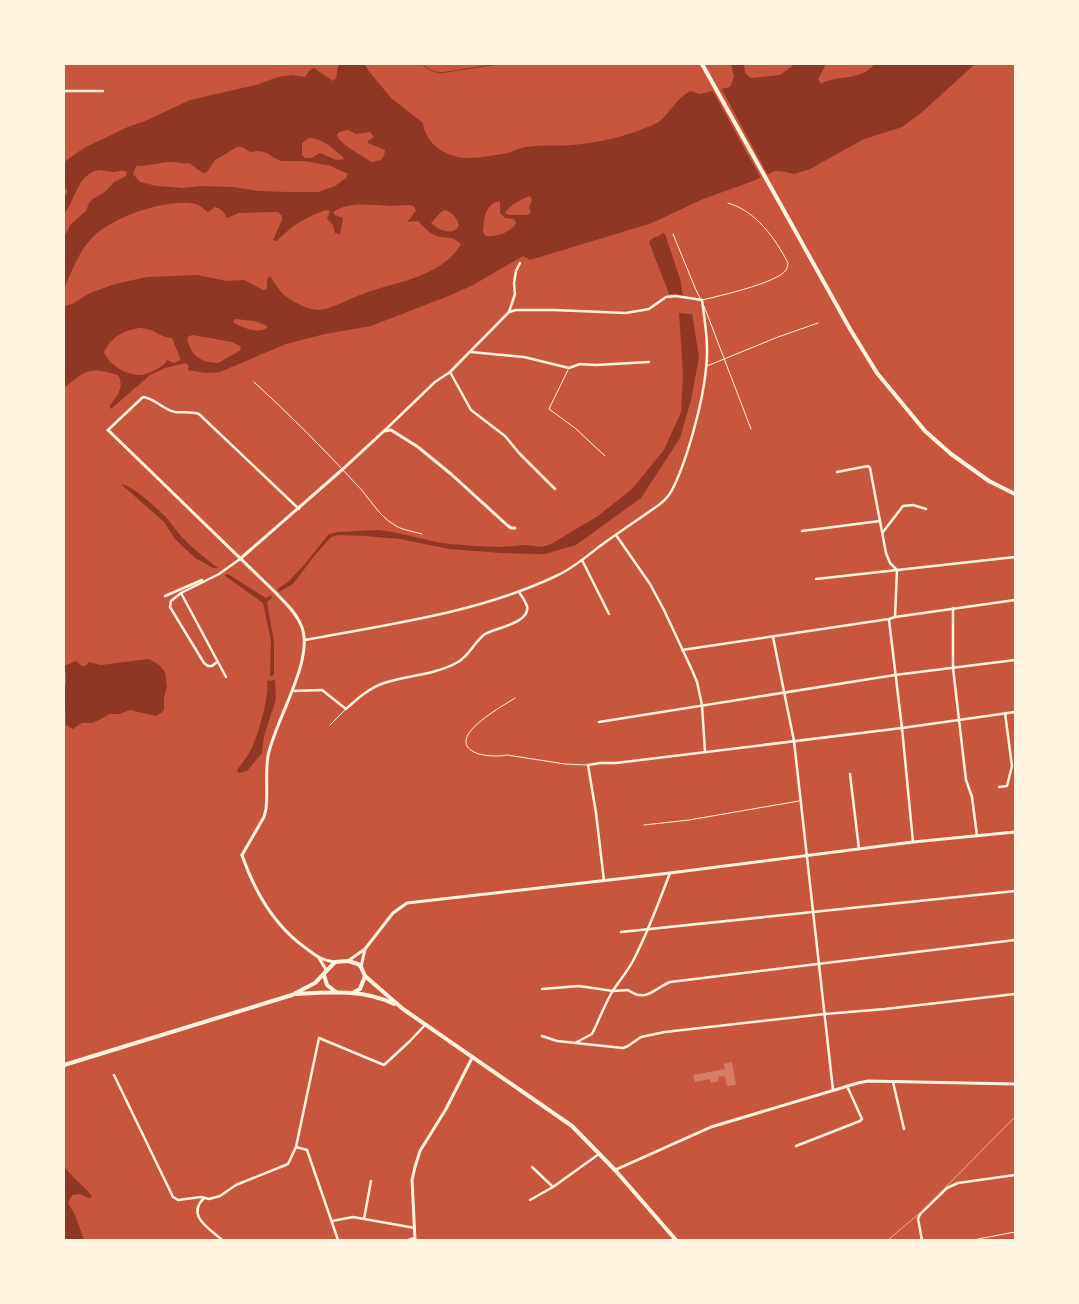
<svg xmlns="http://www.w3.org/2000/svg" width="1079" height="1304" font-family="'Work Sans',sans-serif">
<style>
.water{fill:#8f3625;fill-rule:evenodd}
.pier{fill:#c8553d}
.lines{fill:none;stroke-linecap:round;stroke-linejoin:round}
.stream{stroke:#8f3625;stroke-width:1}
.building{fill:#d67c66}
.service{stroke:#fff3e0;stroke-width:1}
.minor{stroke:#fff3e0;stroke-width:2.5}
.tertiary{stroke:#fff3e0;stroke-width:3}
.secondary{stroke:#fff3e0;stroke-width:3}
.primary{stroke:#fff3e0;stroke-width:4}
.rail{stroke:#e9b49f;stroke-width:1}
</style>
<rect width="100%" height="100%" fill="#c8553d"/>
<!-- water -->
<g class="water">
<path d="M340,64H365L368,70L391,98L423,123C425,141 440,153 458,157C470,160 498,155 511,152C516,150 520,148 525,147C544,144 563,147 582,144C607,141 633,134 655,124C668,118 674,99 691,91L700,94L730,87L734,77L731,64H744L745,73L751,78L780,75L795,64H826L818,79L821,84C839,74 859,82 875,64H975L921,113L902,127L864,139L810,169L794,174L786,172L775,171L753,181L703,199L652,223L530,260L523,256L473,285L451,295L371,326L325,334L286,344L220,372L205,373L188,370L189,366L186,363L165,368L150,375L111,409L110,406C117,395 125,388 118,375C90,367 87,369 64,388V306L72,304L90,293L115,284L147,277L197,275L227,281L244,280L263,290L267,289V280L270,276C273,281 277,287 281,292C287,299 308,310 318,310C333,309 350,298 365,293C397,282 443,276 461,244C451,234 445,240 434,235C428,232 423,226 418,221L407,222L416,211L414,206C407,204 399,206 391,206C372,205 350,201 333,212L335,215L343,218L340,234L335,233L333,225L327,219L330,211L326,210C306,217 292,225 277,241L273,240L282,220V216L278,212L239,213L227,218C224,212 222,209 215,207L208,212C204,209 200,205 195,204C168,198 113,217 94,236C79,250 71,272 64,290V237L71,224L86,211L89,203L93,199L106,191L114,182L126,176L127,172C121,169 118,172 112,172C108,172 104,170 100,170C78,172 75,201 64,214V196L67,193V189L64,188V162L84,148L130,126L143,122L190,100L256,85L278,77L292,75L305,77L310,70L314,68L333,81L336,78L338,66ZM348,130L356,134L370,132L374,137L368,141V143L385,150L384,156L381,160L371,162C361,154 341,146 337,135L339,132ZM309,138C322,138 334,149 343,157L344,159L336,160L320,153L311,158H305L302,155V143ZM237,147H242L250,152L259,151L267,153L274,158L282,161H305L331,166L348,174L346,178L335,186L318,192H288L258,191L233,187L202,186L183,188L157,186L140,182L133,174L136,166C148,166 158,163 169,162C176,161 179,165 189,163L203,173L207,172L215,160ZM530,196L532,200L529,208L531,212L528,215H509L505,213C510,205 521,199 530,196ZM499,201L500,202V213L505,218L514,219L516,223C511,233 496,237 486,236L483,232C484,220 484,205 499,201ZM445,210C452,212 457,218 459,225C454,237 438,230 431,223L441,212ZM235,319L255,321L267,326V328C258,334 242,328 233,322ZM139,328C155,328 158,337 172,338L180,358V360L174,363L167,360C165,365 160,367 155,370C151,372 145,375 140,375C126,375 109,365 104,352C112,336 123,331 139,328ZM193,335L232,342L240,346L241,350L218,363C200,362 193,357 187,340L189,336Z"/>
<polygon points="663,233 665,234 680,279 683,296 680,296 677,294 669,294 649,242 653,238 659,236"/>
<polygon points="679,313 692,314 699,357 691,400 680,438 641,498 576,545 545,554 502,553 449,549 400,539 365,536 338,535 331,537 315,555 293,584 279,592 277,589 288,582 304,565 329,534 338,532 379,530 393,532 441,543 474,546 501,547 526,545 542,547 551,544 598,516 632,489 664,450 681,412 683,374"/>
<path d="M121,484C131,484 163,513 170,522C175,528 179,535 185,540C195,551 207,559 218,568H213L195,558L175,539L164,522Z"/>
<polygon points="228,574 266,598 271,595 272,598 267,602 274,642 274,675 270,676 271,641 263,603 224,575"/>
<polygon points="149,659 159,665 165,672 167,686 164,698 164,710 161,713 156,716 130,710 119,714 110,714 93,723 82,723 73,729 66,725 64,686 66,684 66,673 64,670 64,666 76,661 82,666 85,666 89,662 101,665"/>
<path d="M275,680L276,699L264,736L262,753L247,771L239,773L237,770C241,764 246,759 249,753C257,741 270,695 267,681Z"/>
<path d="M64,1166C72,1178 84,1185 92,1197L89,1198L80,1194L72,1195L68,1203L75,1215L84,1240H64Z"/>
</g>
<!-- pier -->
<polygon class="pier" points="720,86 769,177 762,180 711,88"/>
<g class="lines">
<!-- stream -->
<polyline class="stream" points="422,64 430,70 440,73 498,64"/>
</g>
<!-- building -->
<polygon class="building" points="732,1062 736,1085 727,1086 725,1076 718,1077 719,1081 711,1083 710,1079 695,1082 693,1075 725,1069 724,1064"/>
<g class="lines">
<!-- service -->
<g class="service">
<polyline points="673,234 696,290 701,300"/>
<path d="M702,300C719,296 777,283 786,270C787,269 788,264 788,263C775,238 756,211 728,203"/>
<polyline points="704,306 751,429"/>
<polyline points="707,366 778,337 818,323"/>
<polyline points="568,370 549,409 575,428 605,456"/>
<path d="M254,382C290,415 324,449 357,485C369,497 378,515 393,524C401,530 412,531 422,534"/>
<path d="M515,698C505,705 442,738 476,753C484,756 498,757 507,755L565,764L587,765"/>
<polyline points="330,725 345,710"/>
<polyline points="644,825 689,820 799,801"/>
<polyline points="973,1240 1015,1232"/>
</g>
<!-- minor -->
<g class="minor">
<polyline points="64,91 103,91"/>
<polyline points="471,352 524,357 569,368 580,364 596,365 649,362"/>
<polyline points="450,372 471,410 505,436 519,453 555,489"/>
<path d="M108,430L143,397C155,398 163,410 175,412C184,413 191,411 199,414L299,509"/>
<polyline points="384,431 435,382 450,372 509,312 515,294 514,283 516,271 520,263"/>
<polyline points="837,472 868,466 870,468 886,553 890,563 897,570 895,617"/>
<polyline points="802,531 880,521"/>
<polyline points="883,532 903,506 913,505 926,509"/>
<polyline points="616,535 650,584 664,610 692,670 697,682 702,705 705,752"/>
<polyline points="582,560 609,614"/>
<polyline points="219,574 181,593 226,677"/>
<polyline points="219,574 240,559"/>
<polyline points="816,579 1015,557"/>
<polyline points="181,593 171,601 170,607 204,663 208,666 212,666 217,662"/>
<polyline points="165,596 202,580"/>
<polyline points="953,608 953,668 966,780 972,797 977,836"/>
<polyline points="889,620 902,728 913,842"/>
<polyline points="773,637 794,741 833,1090"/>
<path d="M305,640C389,624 478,613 556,576C572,569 586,557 600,546C618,533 636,521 653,509C661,504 668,498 672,490C687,461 703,402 706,369C709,346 705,323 702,300L676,296L666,297L649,309L626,313L554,310H516L509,312"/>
<polyline points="682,650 889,619 895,617 1015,600"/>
<path d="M292,691L322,690L346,709C357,699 369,688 384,683C409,675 435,675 458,662C470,655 474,642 485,634C495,628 531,623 527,606C525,601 522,596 519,592"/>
<polyline points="599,722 895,675 1015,660"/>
<polyline points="850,774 859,849"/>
<polyline points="999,787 1007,786 1012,766 1005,713"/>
<polyline points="604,881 596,813 588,765 600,763 616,763 902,728 1015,712"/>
<polyline points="621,932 1015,891"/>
<path d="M542,989L579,986L613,991L628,990C646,1003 653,989 670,982L1015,940"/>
<polyline points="542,1036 557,1041 623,1048 628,1046 641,1037 665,1032 825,1014 885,1009 1015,994"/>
<path d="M575,1043L592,1034C599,1020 604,1006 612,992C619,981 628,971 634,959C648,932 659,902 670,873"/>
<polyline points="114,1075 173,1197 178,1200 201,1197 209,1199 220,1196 236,1185 288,1164 296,1147 319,1038 384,1065 410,1041 425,1025"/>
<polyline points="893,1082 904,1129"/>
<polyline points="796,1146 860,1121 862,1119 847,1086"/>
<polyline points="296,1147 307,1150 338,1240"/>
<polyline points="532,1167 553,1187 599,1154"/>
<path d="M204,1198C186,1216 209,1228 222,1240"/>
<polyline points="530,1200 553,1187"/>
<polyline points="364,1219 371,1181"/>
<polyline points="332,1221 353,1217 415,1228"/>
<polyline points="408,1240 415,1238"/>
<polyline points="922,1240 918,1219 920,1214 947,1188 958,1183 1015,1175"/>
</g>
<!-- tertiary -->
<g class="tertiary">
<path d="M108,430L275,592C284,602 296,612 301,625C316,658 275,720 268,756C265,773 268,792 266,809L264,817L242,855"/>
<polyline points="240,559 343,469 384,431 391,430 418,447 451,474 507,525 511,528 515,528"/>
<polyline points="615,1170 711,1127 858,1083 868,1081 1015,1084"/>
<polyline points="415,1240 412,1180 415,1167 420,1151 446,1109 472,1058"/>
</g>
<!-- secondary -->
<g class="secondary">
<path d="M242,855C255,893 274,926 307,949C316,956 323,961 335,962"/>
<polyline points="319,958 325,968 326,971"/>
<polyline points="348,961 365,949 393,913 407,903 670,873 913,842 1015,832"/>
<polyline points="361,967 365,949"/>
</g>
<!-- primary -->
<g class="primary">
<polyline points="702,64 850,329 877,373 925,431 951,454 989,481 1015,494"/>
<polyline points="324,975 327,985 336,992"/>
<polyline points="352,993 360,989 365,976"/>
<path d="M296,994C328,992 365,989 394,1004"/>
<polyline points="64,1065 292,995 315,983 335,962 348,961 358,964 361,967 365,976 403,1009 572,1126 615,1170 676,1240"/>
</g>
<!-- rail -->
<polyline class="rail" points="888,1240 921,1212 1015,1117"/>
</g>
<!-- border -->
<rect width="1079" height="1304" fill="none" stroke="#fff3e0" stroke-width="130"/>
</svg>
